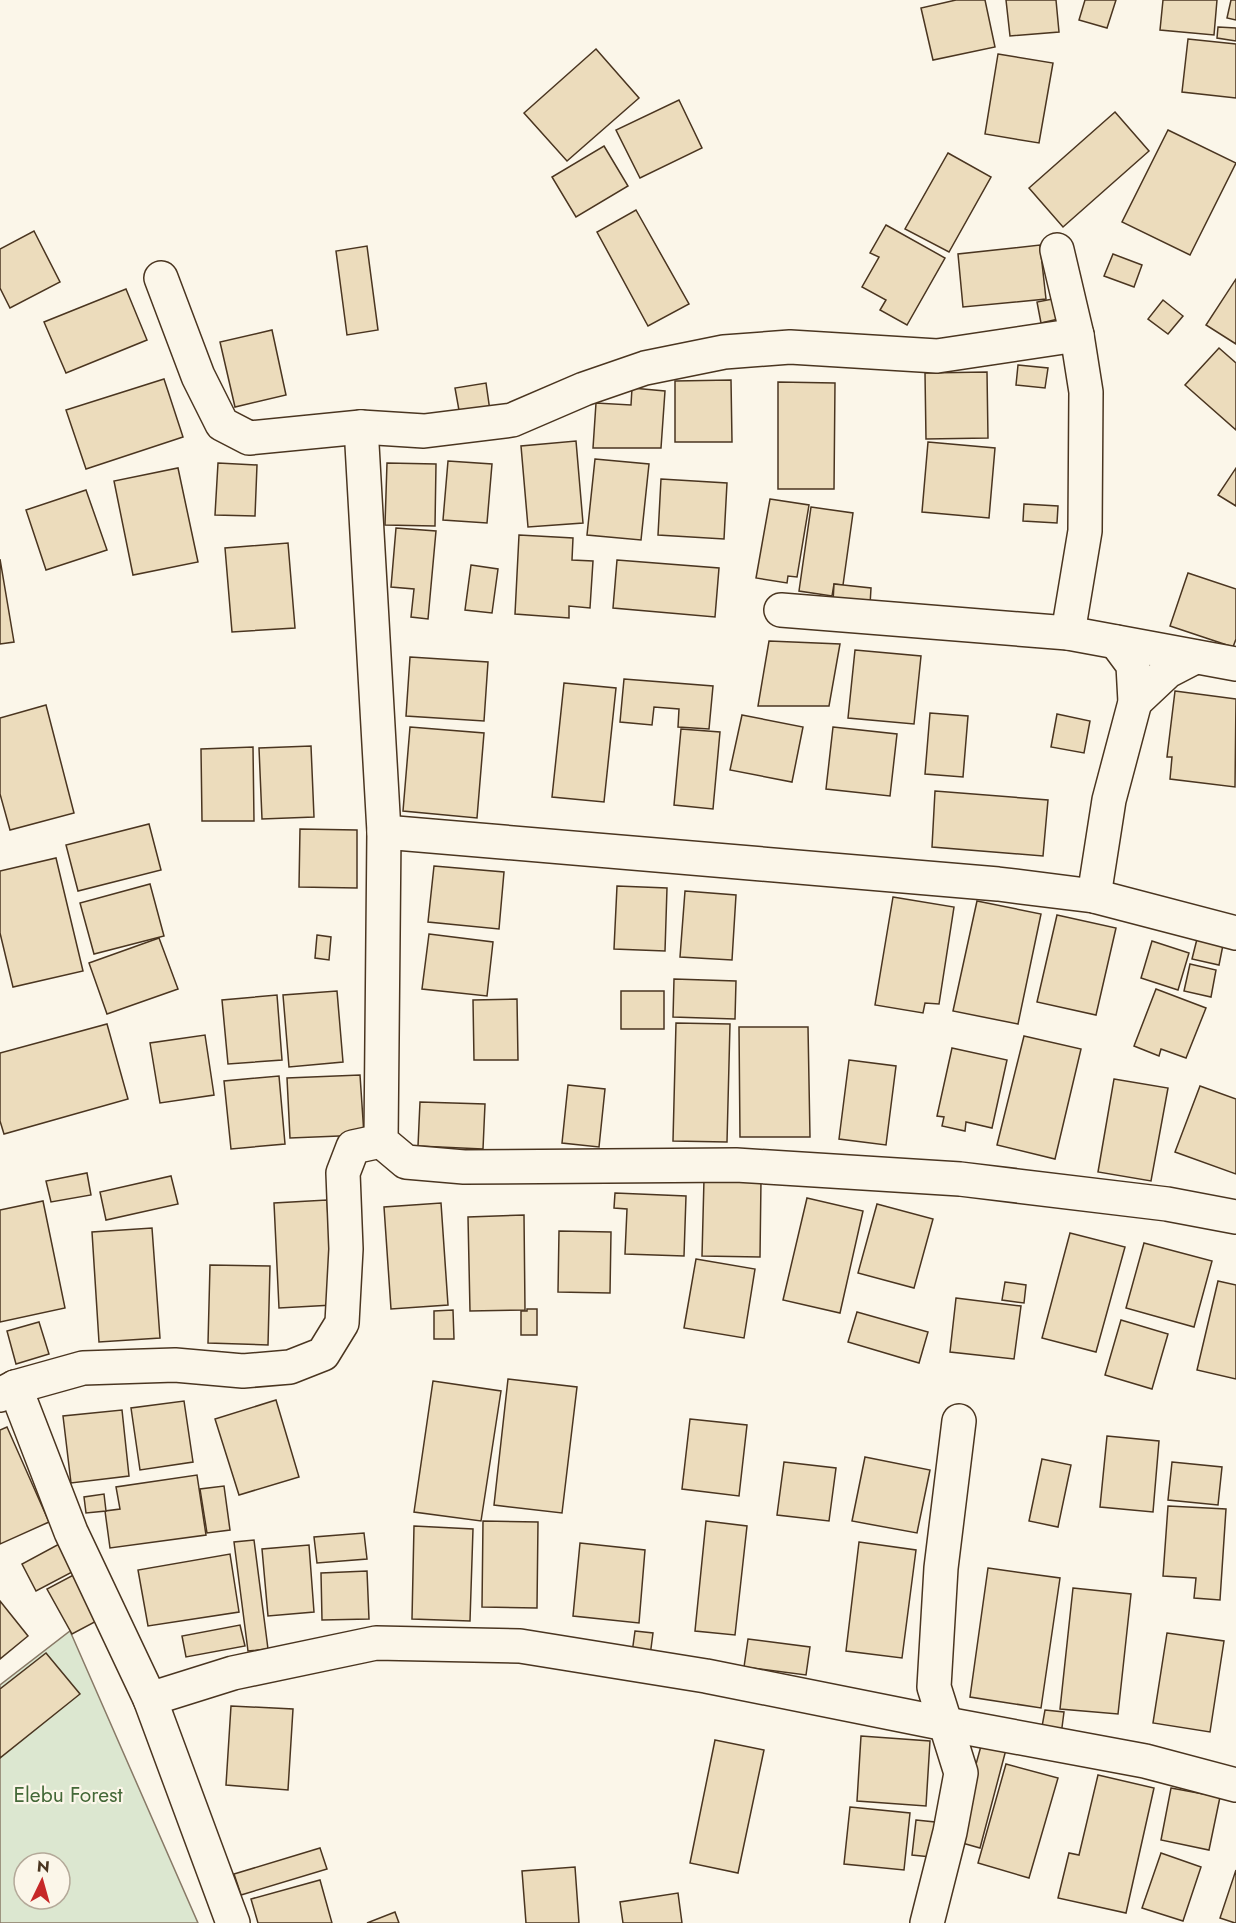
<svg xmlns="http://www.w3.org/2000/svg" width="1236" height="1923" font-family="Jost,sans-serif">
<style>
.green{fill:#dce7d0;stroke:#887966;stroke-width:1.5;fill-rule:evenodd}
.building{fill:#ecdcbc;stroke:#4a3520;stroke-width:1.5}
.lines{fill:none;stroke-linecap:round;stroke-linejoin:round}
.minor-casing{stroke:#4a3520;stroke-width:36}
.minor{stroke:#fbf6e9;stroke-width:33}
.labels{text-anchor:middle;stroke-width:4.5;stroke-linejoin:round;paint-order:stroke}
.park-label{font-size:21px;fill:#436837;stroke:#fbf6e9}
</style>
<rect width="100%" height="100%" fill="#fbf6e9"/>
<!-- green -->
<path class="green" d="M70,1631L198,1923H0V1685ZM24,1863H60V1899H24Z"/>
<!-- building -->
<g class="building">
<polygon points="956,0 985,0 995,47 933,60 921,8"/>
<polygon points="1006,0 1056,0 1059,32 1010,36"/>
<polygon points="1085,0 1116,0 1107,28 1079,20"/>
<polygon points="1163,0 1217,0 1214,35 1160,30"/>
<polygon points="1231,0 1236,0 1236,20 1227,18"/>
<polygon points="1218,27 1236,28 1236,41 1217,38"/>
<polygon points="1188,39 1236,44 1236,98 1182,92"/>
<polygon points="596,49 639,98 567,161 524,113"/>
<polygon points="998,54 1053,63 1039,143 985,134"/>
<polygon points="679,100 702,148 640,178 616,130"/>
<polygon points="1115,112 1149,151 1063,227 1029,188"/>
<polygon points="1168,130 1236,163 1190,255 1122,222"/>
<polygon points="604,146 628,186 576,217 552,177"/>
<polygon points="948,153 991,177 949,252 905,229"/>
<polygon points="636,210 689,304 648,326 597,232"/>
<polygon points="886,225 945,258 907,325 880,310 886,300 862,287 879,257 870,253"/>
<polygon points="34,231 60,282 10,308 0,288 0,249"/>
<polygon points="1040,245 1046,299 963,307 958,254"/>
<polygon points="367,246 378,330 347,335 336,251"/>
<polygon points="1113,254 1142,265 1134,287 1104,276"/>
<polygon points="1236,279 1236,344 1206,325"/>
<polygon points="126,289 147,340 66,373 44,322"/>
<polygon points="1063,297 1067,317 1041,323 1037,302"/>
<polygon points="1163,300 1183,316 1168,334 1148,319"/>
<polygon points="272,330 286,395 235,407 220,342"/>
<polygon points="1219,348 1236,363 1236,430 1185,385"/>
<polygon points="1018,365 1048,368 1045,388 1016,385"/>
<polygon points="987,372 988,438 926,439 925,373"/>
<polygon points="164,379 183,437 86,469 66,410"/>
<polygon points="731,380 732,442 675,442 675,381"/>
<polygon points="778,382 835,383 834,489 778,489"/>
<polygon points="486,383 490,411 460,416 455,388"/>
<polygon points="632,388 665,391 661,448 593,448 596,403 631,405"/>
<polygon points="576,441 583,523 528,527 521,446"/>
<polygon points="928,442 995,448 989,518 922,512"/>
<polygon points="595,459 649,464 641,540 587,535"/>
<polygon points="448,461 492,464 487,523 443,520"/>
<polygon points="218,463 257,465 255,516 215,515"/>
<polygon points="387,463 436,464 435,526 385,525"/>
<polygon points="178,468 198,562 133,575 114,481"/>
<polygon points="1236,468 1236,506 1218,495"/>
<polygon points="661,479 727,483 724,539 658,535"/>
<polygon points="86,490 107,550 46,570 26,510"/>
<polygon points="770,499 809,505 797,577 788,576 787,583 756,578"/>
<polygon points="1024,504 1058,506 1057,523 1023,521"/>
<polygon points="811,507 853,513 843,585 834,584 832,596 799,591"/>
<polygon points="396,528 436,531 428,619 411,617 414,589 391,587"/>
<polygon points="519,535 573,538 572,560 593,561 590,608 569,606 569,618 515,614"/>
<polygon points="288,543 295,628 232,632 225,548"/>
<polygon points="0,559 14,642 0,644"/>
<polygon points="617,560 719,568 715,617 613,608"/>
<polygon points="471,565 498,569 492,613 465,610"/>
<polygon points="1188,573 1236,589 1236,639 1233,647 1170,626"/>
<polygon points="834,584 871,588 870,605 833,602"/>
<polygon points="769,641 840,644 829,706 758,706"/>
<polygon points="855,650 921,656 914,724 848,718"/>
<polygon points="410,657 488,662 484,721 406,716"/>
<polygon points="624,679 713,686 709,729 678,727 679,709 654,707 652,725 620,722"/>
<polygon points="564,683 616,688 604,802 552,797"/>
<polygon points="1175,691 1236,699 1235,787 1170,779 1172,757 1167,757"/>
<polygon points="46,705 74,813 10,830 0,794 0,718"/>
<polygon points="930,713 968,716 963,777 925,774"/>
<polygon points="1057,714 1090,721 1084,753 1051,747"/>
<polygon points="742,715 803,727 792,782 730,770"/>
<polygon points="410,727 484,733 477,818 403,811"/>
<polygon points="833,727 897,734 890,796 826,789"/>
<polygon points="681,729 720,732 713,809 674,805"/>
<polygon points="311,746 314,817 262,819 259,748"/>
<polygon points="253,747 254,821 202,821 201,749"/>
<polygon points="935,791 1048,800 1043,856 932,847"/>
<polygon points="149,824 161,870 78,891 66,845"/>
<polygon points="300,829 357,830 357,888 299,887"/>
<polygon points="56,858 83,971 13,987 0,933 0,871"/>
<polygon points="434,866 504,872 499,929 428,922"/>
<polygon points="150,884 164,936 94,954 80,903"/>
<polygon points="617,886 667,888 665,951 614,949"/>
<polygon points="685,891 736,895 732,960 680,957"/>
<polygon points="893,897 954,907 939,1004 925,1003 923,1013 875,1005"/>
<polygon points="977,901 1041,914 1018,1024 953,1011"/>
<polygon points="1057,915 1116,928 1096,1015 1037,1002"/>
<polygon points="429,934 493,942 487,996 422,989"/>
<polygon points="317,935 331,937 329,960 315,958"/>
<polygon points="159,938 178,989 107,1014 89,963"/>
<polygon points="1197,939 1223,945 1219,965 1192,959"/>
<polygon points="1152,941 1189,953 1178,990 1141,978"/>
<polygon points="1190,964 1216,970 1211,997 1184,991"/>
<polygon points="674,979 736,981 735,1019 673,1017"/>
<polygon points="1156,989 1206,1008 1186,1058 1161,1049 1159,1056 1134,1046"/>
<polygon points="337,991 343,1062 289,1067 283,995"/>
<rect x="621" y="991" width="43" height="38"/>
<polygon points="277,995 282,1060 228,1064 222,1000"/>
<polygon points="517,999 518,1060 474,1060 473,1000"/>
<polygon points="676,1023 730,1024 727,1142 673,1141"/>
<polygon points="107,1024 128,1099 4,1134 0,1121 0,1053"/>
<polygon points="739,1027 808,1027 810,1137 740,1137"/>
<polygon points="205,1035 214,1095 160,1103 150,1043"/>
<polygon points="1024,1036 1081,1049 1055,1159 997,1145"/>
<polygon points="952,1048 1007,1060 992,1128 966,1122 965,1131 942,1126 944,1117 937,1116"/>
<polygon points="849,1060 896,1066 886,1145 839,1139"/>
<polygon points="360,1075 364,1135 290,1138 287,1078"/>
<polygon points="279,1076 285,1144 231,1149 224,1081"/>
<polygon points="1114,1079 1168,1088 1151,1181 1098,1172"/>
<polygon points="568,1085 605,1089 599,1147 562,1143"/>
<polygon points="1200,1086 1236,1099 1236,1174 1175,1152"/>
<polygon points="420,1102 485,1104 483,1149 418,1146"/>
<polygon points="87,1173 91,1195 51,1202 46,1181"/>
<polygon points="171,1176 178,1204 106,1220 100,1192"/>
<polygon points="704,1179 761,1180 760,1257 702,1256"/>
<polygon points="615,1193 686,1196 684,1256 625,1254 627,1209 614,1208"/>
<polygon points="807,1198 863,1211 840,1313 783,1300"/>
<polygon points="327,1200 333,1305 279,1308 274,1203"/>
<polygon points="43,1201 65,1308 0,1322 0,1210"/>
<polygon points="441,1203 448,1305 391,1309 384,1207"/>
<polygon points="877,1204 933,1219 914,1288 858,1273"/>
<polygon points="524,1215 525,1310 470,1311 468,1217"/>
<polygon points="152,1228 160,1338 99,1342 92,1232"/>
<polygon points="559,1231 611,1232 610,1293 558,1292"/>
<polygon points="1070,1233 1125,1247 1096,1352 1042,1338"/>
<polygon points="1144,1243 1212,1261 1194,1327 1126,1308"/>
<polygon points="696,1259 755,1269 744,1338 684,1328"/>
<polygon points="210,1265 270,1266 268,1345 208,1343"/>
<polygon points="1218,1281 1236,1285 1236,1379 1197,1370"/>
<polygon points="1005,1282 1026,1285 1024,1303 1002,1300"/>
<polygon points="956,1298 1021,1306 1014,1359 950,1352"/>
<polygon points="527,1309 537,1309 537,1335 521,1335 521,1311 527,1311"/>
<polygon points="453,1310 454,1339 434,1339 434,1311"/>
<polygon points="857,1312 928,1332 919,1363 848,1342"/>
<polygon points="1121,1320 1168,1334 1152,1389 1105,1375"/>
<polygon points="39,1322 49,1354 16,1364 7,1331"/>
<polygon points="508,1379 577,1387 562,1513 494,1505"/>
<polygon points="433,1381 501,1391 481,1521 414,1512"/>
<polygon points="276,1400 299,1477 239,1495 215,1419"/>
<polygon points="184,1401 193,1462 140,1470 131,1408"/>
<polygon points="122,1410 129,1476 71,1483 63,1416"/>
<polygon points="690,1419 747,1425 739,1496 682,1489"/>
<polygon points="7,1427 49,1522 0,1544 0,1430"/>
<polygon points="1107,1436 1159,1441 1153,1512 1100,1507"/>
<polygon points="865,1457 930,1470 917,1533 852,1521"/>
<polygon points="1042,1459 1071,1465 1058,1527 1029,1521"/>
<polygon points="784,1462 836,1468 829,1521 777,1515"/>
<polygon points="1172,1462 1222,1467 1218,1505 1168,1500"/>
<polygon points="197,1475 206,1535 110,1548 105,1511 120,1509 116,1487"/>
<polygon points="224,1486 230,1530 207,1533 200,1489"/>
<polygon points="104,1494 106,1511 86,1513 84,1497"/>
<polygon points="1168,1506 1226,1509 1220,1600 1194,1598 1196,1578 1163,1576"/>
<polygon points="483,1521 538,1522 537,1608 482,1607"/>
<polygon points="706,1521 747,1526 735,1635 695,1631"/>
<polygon points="414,1526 473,1529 470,1621 412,1619"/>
<polygon points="364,1533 367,1559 317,1563 314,1537"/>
<polygon points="254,1540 268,1649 248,1651 234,1542"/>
<polygon points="859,1542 916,1550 902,1658 846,1651"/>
<polygon points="61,1543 76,1570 36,1591 22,1564"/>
<polygon points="580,1543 645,1550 639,1623 573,1616"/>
<polygon points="309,1545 314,1612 268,1616 262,1549"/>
<polygon points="230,1554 239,1612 148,1626 138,1570"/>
<polygon points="988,1568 1060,1578 1041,1708 970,1697"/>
<polygon points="81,1571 106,1616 72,1634 47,1589"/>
<polygon points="367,1571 369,1619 322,1620 321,1573"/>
<polygon points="1073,1588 1131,1594 1118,1714 1060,1709"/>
<polygon points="0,1601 28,1636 0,1659"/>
<polygon points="240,1625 245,1646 186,1657 182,1636"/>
<polygon points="635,1631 653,1633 650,1656 632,1653"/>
<polygon points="1167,1633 1224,1641 1210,1732 1153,1723"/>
<polygon points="748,1639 810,1647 806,1675 744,1667"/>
<polygon points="46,1653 80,1694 0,1758 0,1689"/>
<polygon points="231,1706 293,1709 288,1790 226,1785"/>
<polygon points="1045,1710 1064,1712 1061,1735 1041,1732"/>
<polygon points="984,1735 1008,1742 980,1848 955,1841"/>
<polygon points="861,1736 930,1741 926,1806 857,1801"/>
<polygon points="715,1740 764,1750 738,1873 690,1863"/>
<polygon points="1006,1764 1058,1778 1029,1878 978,1863"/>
<polygon points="1098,1775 1154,1788 1126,1913 1058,1898 1069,1853 1079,1855"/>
<polygon points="1171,1788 1220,1797 1209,1850 1161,1840"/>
<polygon points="850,1807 910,1813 904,1870 844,1864"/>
<polygon points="916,1820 935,1822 931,1857 912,1855"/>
<polygon points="320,1848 327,1869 241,1895 234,1874"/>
<polygon points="1161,1853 1201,1867 1183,1921 1142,1908"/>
<polygon points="575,1867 579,1923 526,1923 522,1871"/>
<polygon points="1236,1870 1236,1923 1235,1923 1220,1918"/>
<polygon points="320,1880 332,1923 258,1923 251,1899"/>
<polygon points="678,1893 682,1923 623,1923 620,1902"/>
<polygon points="395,1912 399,1923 367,1923"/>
</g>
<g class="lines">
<!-- minor casing -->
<g class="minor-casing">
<g id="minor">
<polyline points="1057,250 1077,335 1086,392 1085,531 1068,633"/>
<polyline points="161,278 198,376 222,424 249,438 361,427 424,431 512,420 584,389 645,368 724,352 790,347 937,356 1077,335"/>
<polyline points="361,427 384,832 381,1141 406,1162 464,1167 736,1165 960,1179 1167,1204 1236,1217"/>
<polyline points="781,610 1068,633 1236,664"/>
<polyline points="1135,702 1168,671 1195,657"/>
<polyline points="384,832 998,884 1094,896 1236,933"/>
<polyline points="1094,896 1109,800 1135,702 1133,665 1116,642"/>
<polyline points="15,1387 71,1532 150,1699 233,1923"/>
<polyline points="0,1395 15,1387 83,1368 175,1365 243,1371 290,1367 323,1354 342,1323 346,1249 343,1173 353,1147 381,1141"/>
<polyline points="150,1699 233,1673 376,1643 520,1646 706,1676 946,1724 1145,1761 1236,1785"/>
<polyline points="927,1923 950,1832 961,1773 934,1687 941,1568 959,1421"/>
</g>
</g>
<!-- minor -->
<use href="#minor" class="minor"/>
</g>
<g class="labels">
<!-- park labels -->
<g class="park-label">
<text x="68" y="1802">Elebu Forest</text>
</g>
</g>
<!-- north arrow -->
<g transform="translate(42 1881) rotate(5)"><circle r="28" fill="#fbf6e9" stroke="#b4a999" stroke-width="1.5"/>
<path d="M0-4.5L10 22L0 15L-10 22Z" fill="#c62828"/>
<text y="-9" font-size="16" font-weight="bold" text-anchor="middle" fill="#4a3520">N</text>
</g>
</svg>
